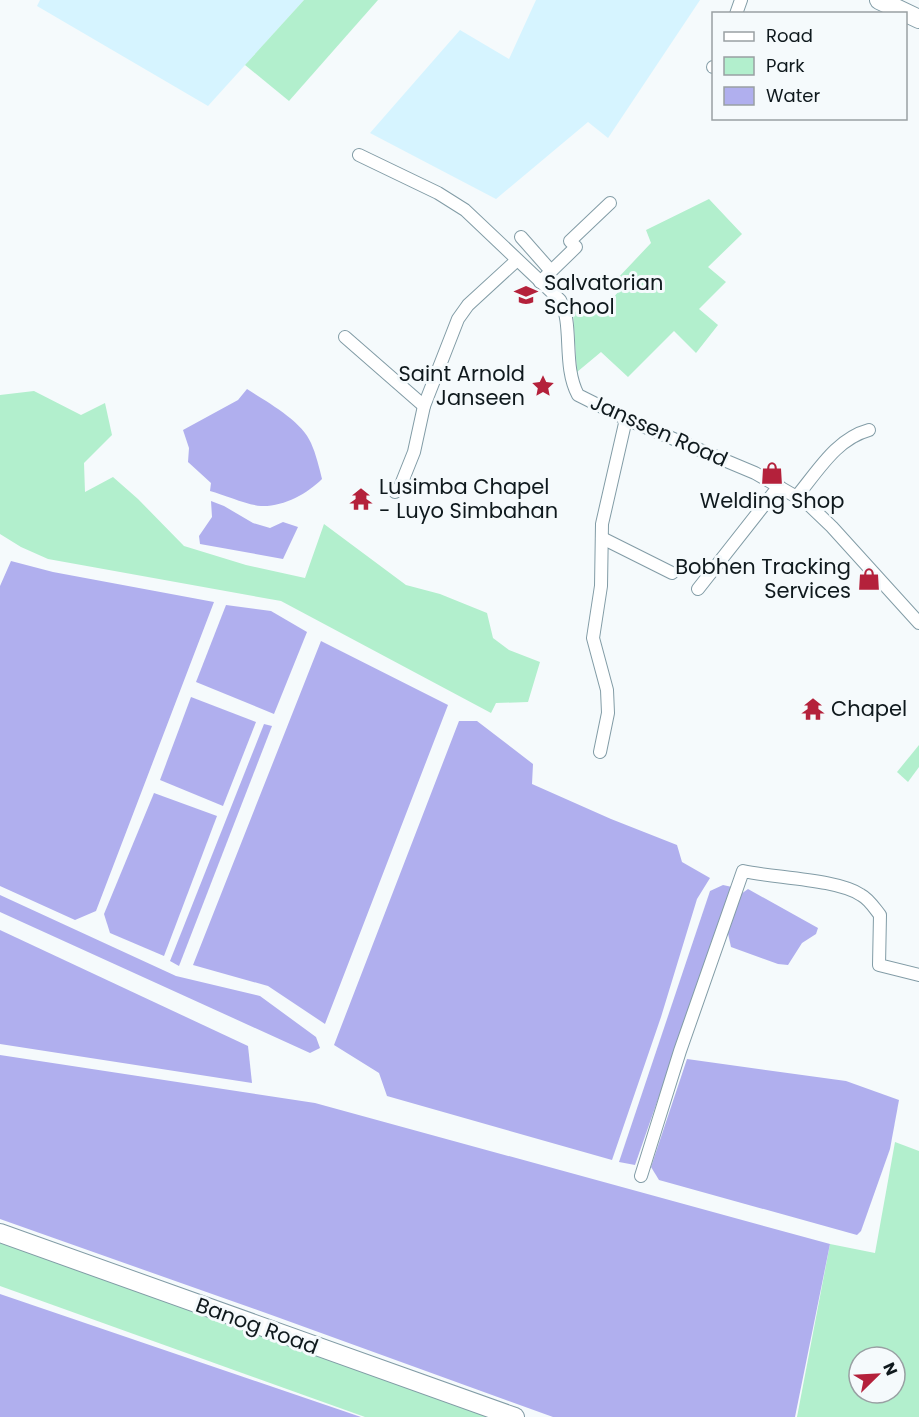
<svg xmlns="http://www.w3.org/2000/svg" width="919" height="1417" font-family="Poppins,sans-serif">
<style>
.built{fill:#d6f4ff}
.green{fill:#b2efcd;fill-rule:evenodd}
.water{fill:#b0afee}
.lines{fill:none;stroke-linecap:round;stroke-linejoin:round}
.street-casing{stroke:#829ca6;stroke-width:14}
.secondary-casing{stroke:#829ca6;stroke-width:20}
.street{stroke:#fff;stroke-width:12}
.secondary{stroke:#fff;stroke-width:18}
.labels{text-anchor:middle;stroke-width:6;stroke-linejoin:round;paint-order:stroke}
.poi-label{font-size:21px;fill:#0f191d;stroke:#f5fafc;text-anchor:start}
.street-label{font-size:21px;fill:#0f191d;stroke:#f5fafc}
</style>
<rect width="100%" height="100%" fill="#f5fafc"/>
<!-- built -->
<g class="built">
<polygon points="40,0 304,0 208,106 37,6"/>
<polygon points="536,0 700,0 608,138 588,122 496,199 370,133 460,30 509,59"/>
</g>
<!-- green -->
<g class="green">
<polygon points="304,0 378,0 289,101 245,65"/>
<polygon points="709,199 742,234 708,267 726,282 699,309 718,325 696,353 674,331 628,377 601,352 577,372 573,312 602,310 620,290 617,279 651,243 646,230"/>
<polygon points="34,391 81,415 105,403 112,435 84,463 85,492 113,477 138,499 184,546 246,565 305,578 324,524 406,585 440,594 487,613 493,638 509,650 540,662 528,702 496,703 491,713 281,601 48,559 21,547 0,534 0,395"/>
<polygon points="919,745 919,767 908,782 897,772"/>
<path d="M895,1142L919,1151V1417H797L830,1244L875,1253ZM859,1357H895V1393H859Z"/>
<polygon points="0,1240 497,1417 365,1417 0,1286"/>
</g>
<!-- water -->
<g class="water">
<path d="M247,389C267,402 302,421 311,443C316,454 319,467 322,479C307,494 283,507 261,506C247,505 225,495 210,491L211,483L188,462L189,448L183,430L238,400Z"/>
<polygon points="211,501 224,506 253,523 270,528 283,522 298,527 283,559 200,544 199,536 212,517"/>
<polygon points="11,561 53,572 214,602 96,911 75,920 0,886 0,586"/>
<polygon points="226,605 271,611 307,632 274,714 196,682"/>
<polygon points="321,641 448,705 325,1024 268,986 193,965"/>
<polygon points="191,697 256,722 223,806 160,780"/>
<polygon points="459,721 477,721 533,764 532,784 611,819 677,845 682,862 710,878 697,899 661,1017 612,1160 387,1096 379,1073 334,1045"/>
<polygon points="264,724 272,726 179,966 170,961"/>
<polygon points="154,793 217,816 164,956 110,933 104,914"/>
<polygon points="723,885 732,887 635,1165 619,1162 710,891"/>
<polygon points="748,889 818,928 816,934 802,943 788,965 778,964 731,947 727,929 741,894"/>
<polygon points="0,895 176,976 260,996 316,1037 320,1048 310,1053 0,912"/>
<polygon points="0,930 248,1046 252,1083 0,1044"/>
<polygon points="0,1055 315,1103 830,1244 795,1417 553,1417 277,1317 0,1219"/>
<polygon points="687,1059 846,1081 899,1100 890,1149 861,1231 857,1235 659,1180 651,1167"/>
<polygon points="0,1294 361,1417 0,1417"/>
</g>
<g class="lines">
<!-- street casing -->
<g class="street-casing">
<g id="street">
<polyline points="736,14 741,0"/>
<polyline points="713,67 714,67"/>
<path d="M359,155L438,193L465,210L560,300C574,324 562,365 578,395L626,419L755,473L807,503L832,527L919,623"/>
<polyline points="521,237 551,271"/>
<polyline points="540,282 576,247 570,241 610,203"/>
<polyline points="345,337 424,406"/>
<polyline points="395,492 400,487 414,452 424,406 458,319 468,305 517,260"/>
<path d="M797,496C818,471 836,439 869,430"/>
<polyline points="602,538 672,573"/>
<polyline points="698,589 779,486"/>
<polyline points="600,752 608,713 607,690 593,638 601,586 602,524 626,419"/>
<path d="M641,1176L680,1051L743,871C774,878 837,879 861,895C869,899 875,909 880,915L879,965L919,975"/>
</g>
</g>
<!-- secondary casing -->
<g class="secondary-casing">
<g id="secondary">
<polyline points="879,0 919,19"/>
<polyline points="0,1233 515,1417"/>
</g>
</g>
<!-- street -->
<use href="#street" class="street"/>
<!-- secondary -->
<use href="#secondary" class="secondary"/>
</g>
<!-- icons -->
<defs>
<g id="school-bare" transform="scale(1.8)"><path d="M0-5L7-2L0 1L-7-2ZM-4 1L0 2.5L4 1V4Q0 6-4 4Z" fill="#b4213b" stroke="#f5fafc" stroke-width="2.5" paint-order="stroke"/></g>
<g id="sight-bare" transform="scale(1.8)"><path d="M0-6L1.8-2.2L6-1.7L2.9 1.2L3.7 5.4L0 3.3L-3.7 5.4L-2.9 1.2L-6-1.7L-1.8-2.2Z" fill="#b4213b" stroke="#f5fafc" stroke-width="2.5" paint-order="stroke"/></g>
<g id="shop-bare" transform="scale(1.8)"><path d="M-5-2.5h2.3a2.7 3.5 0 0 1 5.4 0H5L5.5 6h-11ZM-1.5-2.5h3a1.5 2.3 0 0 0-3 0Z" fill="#b4213b" stroke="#f5fafc" stroke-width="2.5" paint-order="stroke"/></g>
<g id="temple-bare" transform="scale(1.8)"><path d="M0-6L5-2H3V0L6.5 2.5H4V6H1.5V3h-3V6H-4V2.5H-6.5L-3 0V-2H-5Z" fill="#b4213b" stroke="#f5fafc" stroke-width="2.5" paint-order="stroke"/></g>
</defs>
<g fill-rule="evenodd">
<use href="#school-bare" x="526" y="295"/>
<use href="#sight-bare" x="543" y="386"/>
<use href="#shop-bare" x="772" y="473"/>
<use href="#temple-bare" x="361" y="499"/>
<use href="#shop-bare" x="869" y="579"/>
<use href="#temple-bare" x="813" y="709"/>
</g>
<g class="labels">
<!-- poi labels -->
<g class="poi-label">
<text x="544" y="290">Salvatorian<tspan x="544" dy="24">School</tspan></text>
<text x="525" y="381" text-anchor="end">Saint Arnold<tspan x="525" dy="24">Janseen</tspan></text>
<text x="379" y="494">Lusimba Chapel<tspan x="379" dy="24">- Luyo Simbahan</tspan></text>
<text x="772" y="508" text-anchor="middle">Welding Shop</text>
<text x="851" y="574" text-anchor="end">Bobhen Tracking<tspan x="851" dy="24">Services</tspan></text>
<text x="831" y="716">Chapel</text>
</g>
<!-- street labels -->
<g class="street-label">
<text transform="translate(659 431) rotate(24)" y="7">Janssen Road</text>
<text transform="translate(257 1326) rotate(20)" y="7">Banog Road</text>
</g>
</g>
<!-- legend -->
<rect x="712" y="12" width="195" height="108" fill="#f5fafc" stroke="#99a0a3" stroke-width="1.5"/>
<rect x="724" y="32" width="30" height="9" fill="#ffffff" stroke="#99a0a3" stroke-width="1.5"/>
<text x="766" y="42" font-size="18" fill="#0f191d">Road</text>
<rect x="724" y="57" width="30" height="18" fill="#b2efcd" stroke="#99a0a3" stroke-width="1.5"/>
<text x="766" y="72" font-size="18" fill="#0f191d">Park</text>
<rect x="724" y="87" width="30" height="18" fill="#b0afee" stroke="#99a0a3" stroke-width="1.5"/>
<text x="766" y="102" font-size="18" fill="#0f191d">Water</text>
<!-- north arrow -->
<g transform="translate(877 1375) rotate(66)"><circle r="28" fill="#f5fafc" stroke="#99a0a3" stroke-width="1.5"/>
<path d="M0-4.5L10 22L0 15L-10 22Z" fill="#b4213b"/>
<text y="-9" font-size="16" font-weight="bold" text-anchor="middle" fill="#0f191d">N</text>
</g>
</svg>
